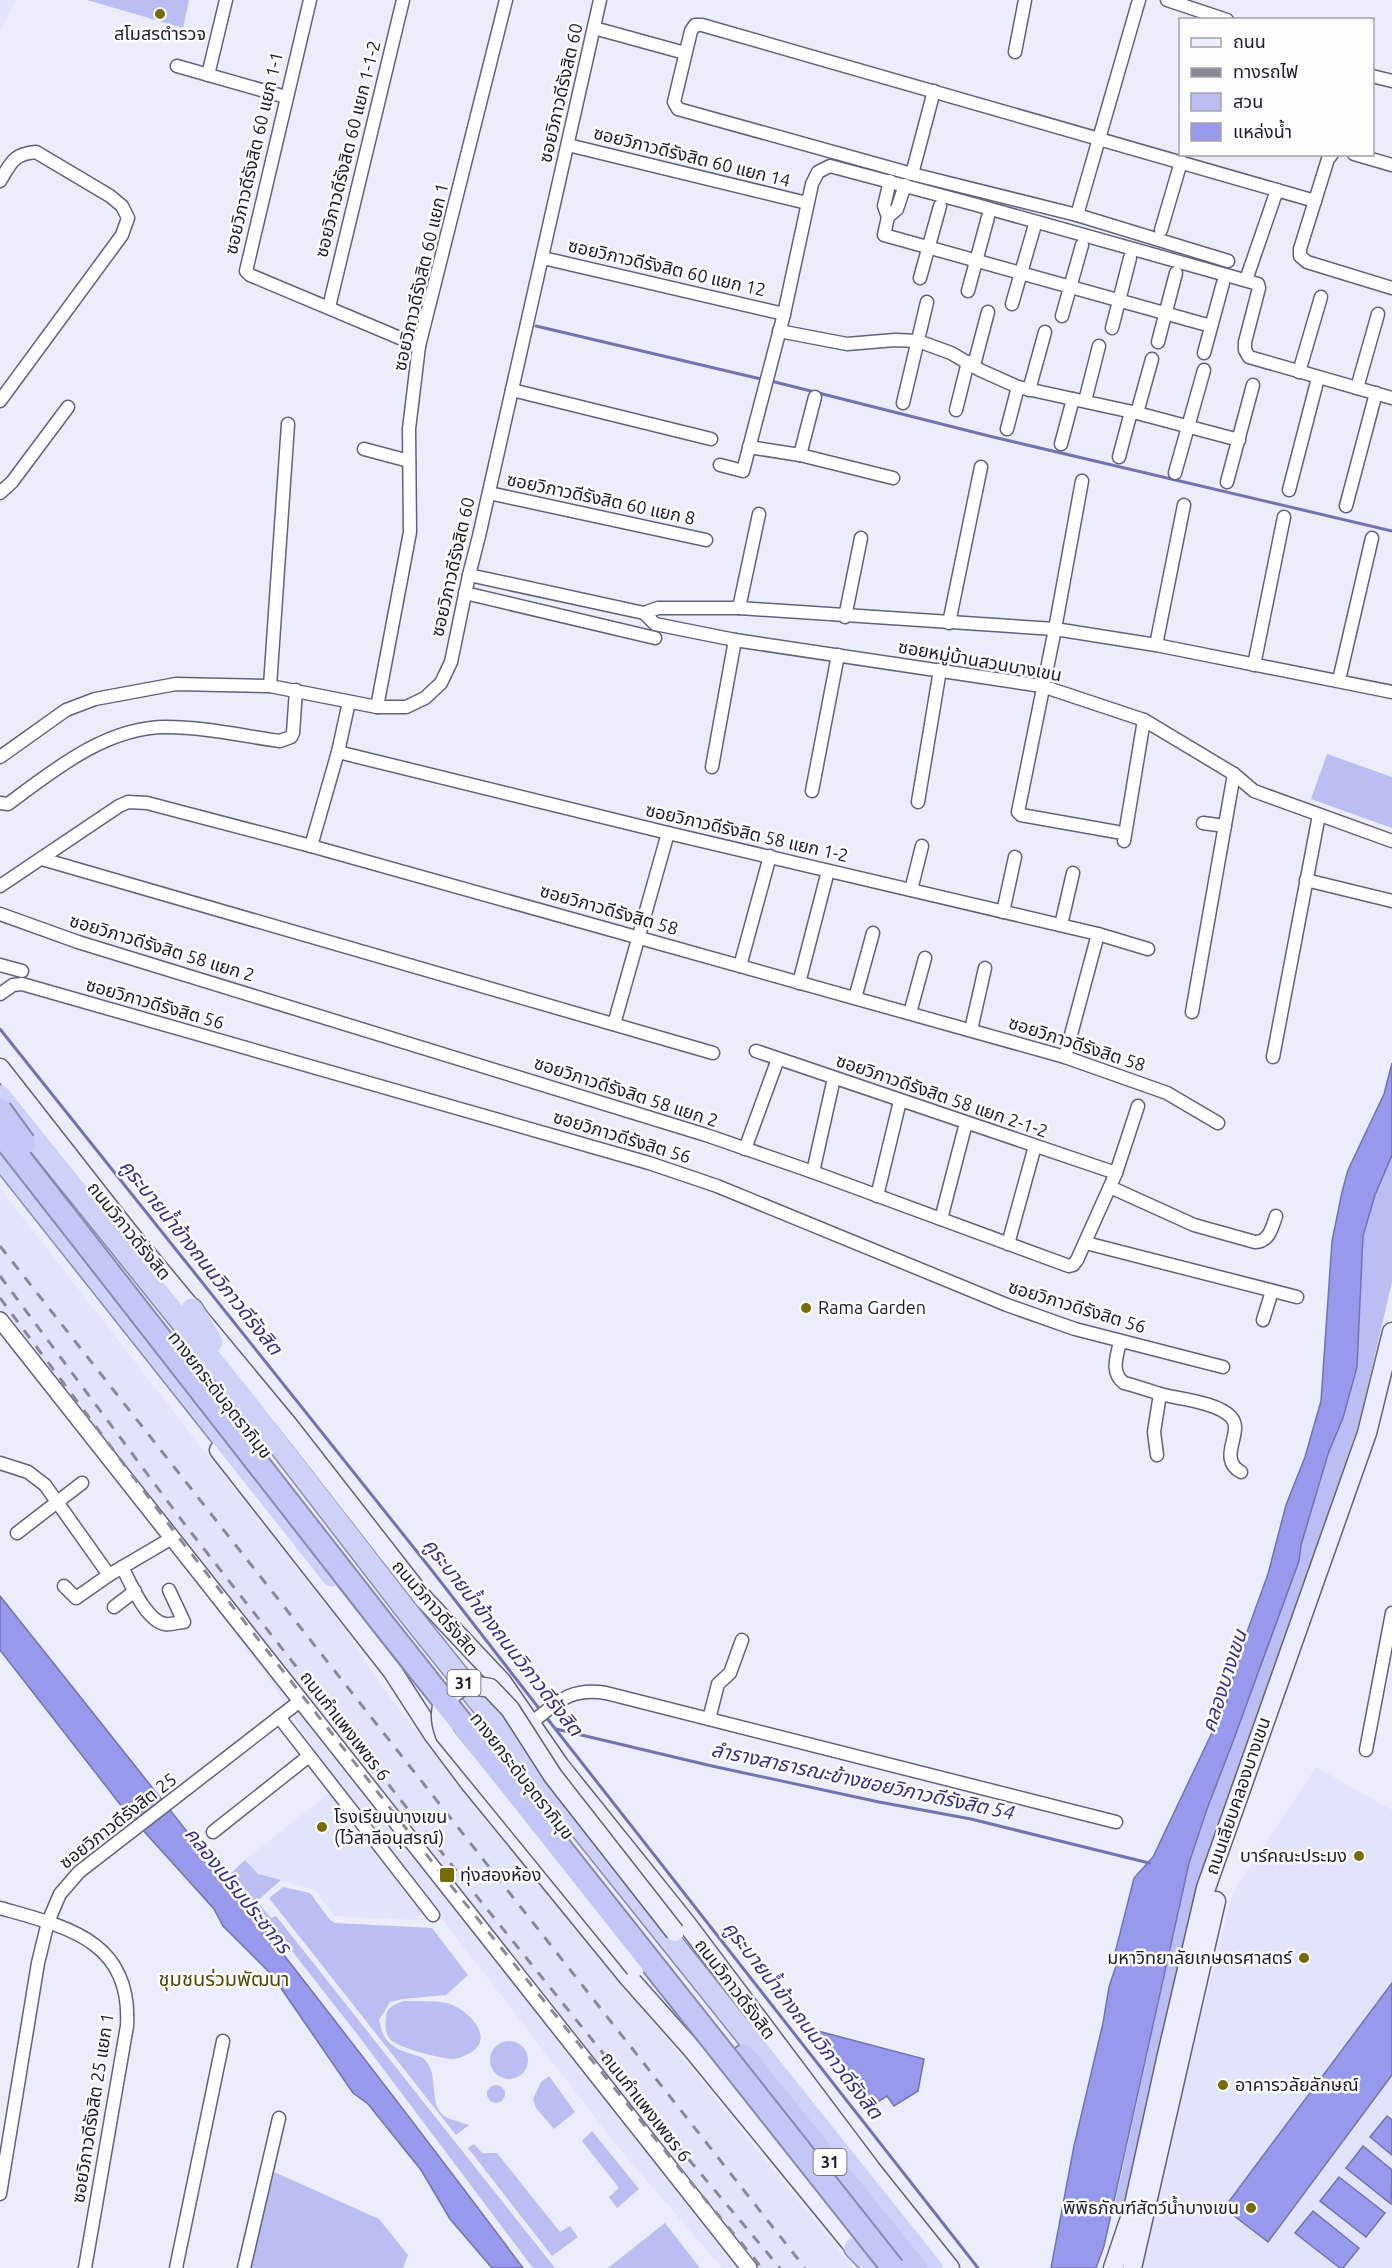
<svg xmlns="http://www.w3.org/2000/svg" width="1392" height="2268" font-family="Ubuntu,'Noto Sans Thai',sans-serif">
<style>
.built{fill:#e2e4fc}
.green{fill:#babef2}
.water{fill:#9699ec;stroke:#7174b1;stroke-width:1.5}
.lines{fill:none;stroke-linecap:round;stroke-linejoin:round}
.stream{stroke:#7174b1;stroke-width:3}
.minor-casing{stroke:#60627e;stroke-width:15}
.tertiary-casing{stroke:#60627e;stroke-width:18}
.secondary-casing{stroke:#60627e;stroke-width:21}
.trunk-casing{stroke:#888bae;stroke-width:24}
.motorway-casing{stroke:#888bae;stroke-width:26}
.minor{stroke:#fff;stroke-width:12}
.tertiary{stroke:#fff;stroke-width:15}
.secondary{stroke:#edeefd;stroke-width:18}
.trunk{stroke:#cfd2f8;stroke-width:21}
.motorway{stroke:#c3c7f7;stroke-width:22}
.rail{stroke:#898a96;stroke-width:3;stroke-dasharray:10 10;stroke-linecap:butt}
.secondary-bridge-casing{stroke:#60627e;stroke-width:21;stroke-linecap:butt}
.motorway-bridge-casing{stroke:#888bae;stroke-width:26;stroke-linecap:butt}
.secondary-bridge{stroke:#edeefd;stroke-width:18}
.motorway-bridge{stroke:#c3c7f7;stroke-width:22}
.poi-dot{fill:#776b03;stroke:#fcfcfc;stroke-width:2}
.labels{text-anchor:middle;stroke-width:5;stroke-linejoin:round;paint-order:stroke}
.shield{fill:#fcfcfc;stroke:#5e5f67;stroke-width:1.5}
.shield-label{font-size:16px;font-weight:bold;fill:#1b1c27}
.poi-label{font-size:18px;fill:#1b1c27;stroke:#fcfcfc;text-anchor:start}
.street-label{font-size:18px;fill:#1b1c27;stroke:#fcfcfc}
.water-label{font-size:20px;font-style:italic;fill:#362c8a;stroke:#fcfcfc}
.neighbourhood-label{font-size:20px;fill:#504705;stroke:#fcfcfc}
</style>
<rect width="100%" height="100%" fill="#ecedfa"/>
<!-- built -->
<g class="built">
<polygon points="0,0 17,0 0,32"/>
<polygon points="0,1188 198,1443 338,1620 390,1698 853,2268 722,2268 617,2146 325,1767 270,1680 0,1322"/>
<polygon points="1316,1767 1392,1810 1392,2268 1136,2268 1233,1892"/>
<polygon points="329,1793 425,1911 414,1920 334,1916 315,1890 258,1874 245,1860"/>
</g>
<!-- green -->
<g class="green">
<polygon points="87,0 189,0 183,28"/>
<polygon points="1327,754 1392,777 1392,828 1311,799"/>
<polygon points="1392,1155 1392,1282 1359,1423 1225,1814 1128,2212 1114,2208 1189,1863 1207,1809 1299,1561 1301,1545 1328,1454 1343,1418 1357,1367 1363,1236 1375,1195"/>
<polygon points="245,1860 258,1874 281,1880 257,1901 271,1918 276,1916 555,2268 533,2268 357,2034 231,1873"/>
<path d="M283,1887L310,1893L330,1920L335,1923L432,1928L468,1975L446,1995L403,1999L390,2002L379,2020C383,2041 391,2048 412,2054C416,2056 421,2056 424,2059C440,2074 428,2102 443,2115C449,2120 461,2122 469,2125L456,2135L269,1898Z"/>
<path d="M404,2001C416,2002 439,2000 450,2004C467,2010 494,2035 473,2051C466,2055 460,2059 452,2059C439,2058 399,2048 391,2040C385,2034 385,2026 386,2018C386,2007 395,2004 404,2001Z"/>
<circle cx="509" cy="2060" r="19"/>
<polygon points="549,2076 575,2112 554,2129 536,2108 533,2099 541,2082"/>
<circle cx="496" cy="2094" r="9"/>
<polygon points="592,2131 639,2189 617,2208 609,2197 619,2188 582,2141"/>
<polygon points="474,2144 482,2153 497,2153 560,2232 570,2226 578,2237 552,2256 468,2148"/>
<polygon points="274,2172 379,2219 408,2255 403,2268 251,2268"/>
<polygon points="665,2223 700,2268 608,2268"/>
</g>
<!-- water -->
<g class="water">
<polygon points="1392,1063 1392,1155 1375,1195 1363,1236 1357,1367 1343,1418 1328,1454 1301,1545 1299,1561 1232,1744 1207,1809 1189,1863 1104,2246 1096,2268 1051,2268 1074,2146 1103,2023 1109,1987 1117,1963 1115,1953 1134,1878 1153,1857 1227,1701 1238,1657 1268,1574 1286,1505 1305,1457 1321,1401 1332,1241 1342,1192 1348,1170 1384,1094"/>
<path d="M0,1596C177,1818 353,2040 523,2268H492L450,2219L421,2170L368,2104L353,2093L272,1975L223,1926L214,1909L123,1808L0,1650Z"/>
<polygon points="1392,1983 1392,2075 1268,2242 1224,2208"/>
<polygon points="818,2031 924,2059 918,2091 894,2106 887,2096 873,2105 870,2104 815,2033"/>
<polygon points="1387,2116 1392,2120 1392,2155 1370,2137"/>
<polygon points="1363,2146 1392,2170 1391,2204 1346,2168"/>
<polygon points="1339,2177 1385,2213 1366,2237 1320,2201"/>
<polygon points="1313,2211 1359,2248 1343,2268 1340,2268 1295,2233"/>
</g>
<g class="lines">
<!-- stream -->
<g class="stream">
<polyline points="536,326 761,379"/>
<polyline points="771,381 989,436 1392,531"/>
<polyline points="0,1029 430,1568 541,1711"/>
<polyline points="546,1717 978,2268"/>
<polyline points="556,1729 712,1766 879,1802 971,1819 1149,1863"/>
</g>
<!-- minor casing -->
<g class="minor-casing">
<g id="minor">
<polyline points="310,0 246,271 250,275 419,346"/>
<polyline points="1167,0 1227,20"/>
<polyline points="594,28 685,53"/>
<polyline points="1015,52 1025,0"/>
<polyline points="177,66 286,97"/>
<polyline points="208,75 226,0"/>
<polyline points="1372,76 1392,81"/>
<polyline points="568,145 807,203"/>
<polyline points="1332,154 1328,159 1300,249 1300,256 1307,262 1392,288"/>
<polyline points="1354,154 1392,165"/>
<polyline points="912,174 934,91"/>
<path d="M0,181C11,163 13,154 36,152L110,196L122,206L128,218L122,235L0,401"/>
<polyline points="890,181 884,206 888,217 897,209 905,185"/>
<polyline points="1077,215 1139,0"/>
<polyline points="888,217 884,235 1211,326"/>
<polyline points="1161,230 1181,162"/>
<polyline points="543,258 784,314"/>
<polyline points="1228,261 1077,215 912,174 678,109 674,102 691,31 695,25 702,25 1315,201"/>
<polyline points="920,278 940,206"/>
<polyline points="1246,280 1277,190"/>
<polyline points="968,291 988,217"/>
<polyline points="1012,304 1034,228"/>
<polyline points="329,307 403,0"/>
<polyline points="1062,316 1082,245"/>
<polyline points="1112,328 1130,258"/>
<polyline points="779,331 847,344 895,340 918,341 951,353 980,370 1018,387 1137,413 1239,440"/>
<polyline points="1158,342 1176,273"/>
<polyline points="1204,353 1223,283"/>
<polyline points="974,365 988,312"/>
<polyline points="1299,372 1321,297"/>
<polyline points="1357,388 1378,314"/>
<polyline points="512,390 711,439"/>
<polyline points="1029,390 1045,332"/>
<polyline points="1085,401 1099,346"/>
<polyline points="903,403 927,302"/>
<polyline points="956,410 968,362"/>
<polyline points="1137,413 1152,359"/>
<polyline points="1007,429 1018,387"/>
<polyline points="1061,444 1073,399"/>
<polyline points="749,447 800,455 893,478"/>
<polyline points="364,449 409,461"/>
<polyline points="800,455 815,397"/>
<polyline points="1119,457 1131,412"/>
<polyline points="720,465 743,471 784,314 812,184 818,172 830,166 973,204 1251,282 1258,284 1259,288 1245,342 1245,350 1249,357 1392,398"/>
<polyline points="1175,473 1204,370"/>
<polyline points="1082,481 1055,629 1018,812 1021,815 1117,832"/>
<polyline points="1227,482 1253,385"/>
<polyline points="1289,490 1318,378"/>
<polyline points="0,493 12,482 68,407"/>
<polyline points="489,493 706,540"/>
<polyline points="1346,506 1376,393"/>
<polyline points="469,575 644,613 655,624 735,640 1042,686 1144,720 1234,774 1254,791 1392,841"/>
<polyline points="465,593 655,638"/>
<polyline points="739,608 759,514"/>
<polyline points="644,613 658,608 739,608 1055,629 1156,645 1392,692"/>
<polyline points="845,617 861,538"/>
<polyline points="949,623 981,467"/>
<polyline points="1156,645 1184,505"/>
<polyline points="1254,665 1284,517"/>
<polyline points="1339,680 1372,538"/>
<polyline points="270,686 288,424"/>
<polyline points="377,707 410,532 409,429 419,346 506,0"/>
<polyline points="338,752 668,833 1098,934 1148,949"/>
<polyline points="0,757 66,710 95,699 176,684 270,686 377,707 406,707 425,698 441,683 451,662 469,575 479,536 600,0"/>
<polyline points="712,767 735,640"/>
<polyline points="812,791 838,655"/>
<polyline points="918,802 940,670"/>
<path d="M0,803L8,804C54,770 106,727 166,727C204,727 243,736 280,741L291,737L293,733L296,690"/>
<polyline points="1203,823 1225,826"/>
<polyline points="1124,841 1144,720"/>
<polyline points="311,846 338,752 349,702"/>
<polyline points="42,859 713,1053"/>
<polyline points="1306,880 1392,901"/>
<polyline points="0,886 119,806 128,802 147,803 311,846 1065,1057 1167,1093 1218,1123"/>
<polyline points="911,890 922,846"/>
<polyline points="1003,912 1015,857"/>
<polyline points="0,914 78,942 706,1135 813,1172 1069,1266 1073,1265 1077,1260 1116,1173 1138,1106"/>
<polyline points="1061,925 1073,873"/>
<polyline points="0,965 22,971"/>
<polyline points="740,966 770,856"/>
<polyline points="799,983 828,871"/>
<polyline points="0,994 13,985 22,984 649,1163 717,1186 1007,1305 1075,1329 1223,1367"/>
<polyline points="855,998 873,933"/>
<polyline points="1192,1012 1234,774"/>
<polyline points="910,1013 925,958"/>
<polyline points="614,1024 668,833"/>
<polyline points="971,1030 985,968"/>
<polyline points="756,1051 1116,1173"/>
<polyline points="1065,1057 1098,934"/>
<polyline points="1273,1057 1319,815"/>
<polyline points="745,1149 778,1059"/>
<polyline points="813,1172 834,1078"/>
<path d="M1110,1187L1194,1225L1255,1242C1269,1242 1272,1228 1276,1216"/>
<polyline points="877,1196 900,1101"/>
<polyline points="941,1219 966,1123"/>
<polyline points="1086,1243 1297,1297"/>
<polyline points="1008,1244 1035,1146"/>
<polyline points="1263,1320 1272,1291"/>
<path d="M1120,1341C1117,1357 1110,1372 1124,1383C1136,1386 1148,1390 1160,1394C1179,1399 1217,1402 1231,1417C1245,1432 1216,1458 1241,1472"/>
<polyline points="1157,1455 1154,1432 1160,1394"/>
<polyline points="0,1463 28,1472 45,1485 109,1575"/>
<polyline points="17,1533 82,1483"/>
<path d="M122,1567C130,1582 146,1621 165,1624C171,1625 179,1622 184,1622L169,1590"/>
<polyline points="64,1586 76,1598 109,1575 172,1538"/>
<polyline points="114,1607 135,1591"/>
<polyline points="279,1717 433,1915"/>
<polyline points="709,1719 718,1684 730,1673 742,1640"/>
<path d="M531,1723C558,1702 570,1687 606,1693L1116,1822"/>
<polyline points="1366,1750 1392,1613"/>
<polyline points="213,1832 309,1756"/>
<path d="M0,1908C67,1927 132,1940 127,2026L85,2268"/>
<polyline points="0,2194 38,1963 48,1922 60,1894 79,1872 300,1701"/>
<polyline points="176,2268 223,2041"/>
<polyline points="244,2268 279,2118"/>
</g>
</g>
<!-- tertiary casing -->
<g class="tertiary-casing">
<polyline id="tertiary" points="0,1320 749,2268"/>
</g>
<!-- secondary casing -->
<g class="secondary-casing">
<g id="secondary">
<polyline points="0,1068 130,1234 289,1426 423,1598 502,1682 560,1766 686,1923 871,2169 950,2268"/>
<polyline points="219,1450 393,1672 433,1734 469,1782 629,1978 692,2049 863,2258"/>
<polyline points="1113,2268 1133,2209 1166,2059 1206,1888 1367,1433 1392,1332"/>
<polyline points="1132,2268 1216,1901"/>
</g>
</g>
<!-- trunk casing -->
<g class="trunk-casing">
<g id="trunk">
<polyline points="0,1096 245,1401 406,1610 932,2268"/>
<polyline points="0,1157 332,1576"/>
<polyline points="192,1309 212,1342"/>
<polyline points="855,2248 875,2268"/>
</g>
</g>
<!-- motorway casing -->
<g class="motorway-casing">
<polyline id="motorway" points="744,2056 916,2268"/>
</g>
<!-- minor -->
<use href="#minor" class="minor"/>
<!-- tertiary -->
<use href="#tertiary" class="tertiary"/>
<!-- secondary -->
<use href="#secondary" class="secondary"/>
<!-- trunk -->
<use href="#trunk" class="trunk"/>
<!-- motorway -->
<use href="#motorway" class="motorway"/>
<!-- rail -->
<g class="rail">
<polyline points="0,1246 805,2268"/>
<polyline points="0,1276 186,1526 454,1868 680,2149 780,2268"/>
<polyline points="0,1298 176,1534 444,1877 670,2157 762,2268"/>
</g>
<!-- secondary-bridge casing -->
<g class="secondary-bridge-casing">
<path id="secondary-bridge" d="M635,1968L445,1735C435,1708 443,1698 466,1684L490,1688L510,1709L553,1776L675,1932"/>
</g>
<!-- motorway-bridge casing -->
<g class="motorway-bridge-casing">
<g id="motorway-bridge">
<polyline points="0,1110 24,1143"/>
<polyline points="0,1133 384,1625 893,2268"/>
</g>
</g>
<!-- secondary-bridge -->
<use href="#secondary-bridge" class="secondary-bridge"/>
<!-- motorway-bridge -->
<use href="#motorway-bridge" class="motorway-bridge"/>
</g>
<!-- markers -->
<g class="poi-dot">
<circle cx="160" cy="14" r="6"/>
<circle cx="806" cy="1308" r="6"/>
<circle cx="322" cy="1827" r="6"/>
<circle cx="1359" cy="1856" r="6"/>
<rect x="439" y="1867" width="16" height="16" rx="3"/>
<circle cx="1304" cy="1958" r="6"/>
<circle cx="1223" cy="2085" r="6"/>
<circle cx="1251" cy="2208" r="6"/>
</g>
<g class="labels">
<!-- shield labels -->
<g class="shield">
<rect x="447.5" y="1670" width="33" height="26" rx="4.5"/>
<rect x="813.5" y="2149" width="33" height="26" rx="4.5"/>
</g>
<g class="shield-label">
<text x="464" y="1689">31</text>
<text x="830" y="2168">31</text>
</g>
<!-- poi labels -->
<g class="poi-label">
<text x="160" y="40" text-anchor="middle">สโมสรตำรวจ</text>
<text x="818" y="1314">Rama Garden</text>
<text x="334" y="1823">โรงเรียนบางเขน<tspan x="334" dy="21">(ไว้สาลีอนุสรณ์)</tspan></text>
<text x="1347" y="1862" text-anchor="end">บาร์คณะประมง</text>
<text x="460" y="1881">ทุ่งสองห้อง</text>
<text x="1292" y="1964" text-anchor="end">มหาวิทยาลัยเกษตรศาสตร์</text>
<text x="1235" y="2091">อาคารวลัยลักษณ์</text>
<text x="1239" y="2214" text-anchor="end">พิพิธภัณฑ์สัตว์น้ำบางเขน</text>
</g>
<!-- street labels -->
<g class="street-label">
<text transform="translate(561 93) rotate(-77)" y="6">ซอยวิภาวดีรังสิต 60</text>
<text transform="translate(348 149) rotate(-76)" y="6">ซอยวิภาวดีรังสิต 60 แยก 1-1-2</text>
<text transform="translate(254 153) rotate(-77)" y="6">ซอยวิภาวดีรังสิต 60 แยก 1-1</text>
<text transform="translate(692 157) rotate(14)" y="6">ซอยวิภาวดีรังสิต 60 แยก 14</text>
<text transform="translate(667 268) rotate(13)" y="6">ซอยวิภาวดีรังสิต 60 แยก 12</text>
<text transform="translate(421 277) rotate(-77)" y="6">ซอยวิภาวดีรังสิต 60 แยก 1</text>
<text transform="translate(601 499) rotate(12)" y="6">ซอยวิภาวดีรังสิต 60 แยก 8</text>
<text transform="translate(453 567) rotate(-77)" y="6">ซอยวิภาวดีรังสิต 60</text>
<text transform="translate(980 661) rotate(10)" y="6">ซอยหมู่บ้านสวนบางเขน</text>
<text transform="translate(747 833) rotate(13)" y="6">ซอยวิภาวดีรังสิต 58 แยก 1-2</text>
<text transform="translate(609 910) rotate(16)" y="6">ซอยวิภาวดีรังสิต 58</text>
<text transform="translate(162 948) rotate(17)" y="6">ซอยวิภาวดีรังสิต 58 แยก 2</text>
<text transform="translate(155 1004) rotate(16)" y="6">ซอยวิภาวดีรังสิต 56</text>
<text transform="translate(1077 1044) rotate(18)" y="6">ซอยวิภาวดีรังสิต 58</text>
<text transform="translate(626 1092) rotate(18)" y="6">ซอยวิภาวดีรังสิต 58 แยก 2</text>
<text transform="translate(942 1096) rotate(19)" y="6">ซอยวิภาวดีรังสิต 58 แยก 2-1-2</text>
<text transform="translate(622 1137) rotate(17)" y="6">ซอยวิภาวดีรังสิต 56</text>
<text transform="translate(129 1231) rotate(51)" y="6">ถนนวิภาวดีรังสิต</text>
<text transform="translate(1077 1307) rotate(17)" y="6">ซอยวิภาวดีรังสิต 56</text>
<text transform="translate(220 1395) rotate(52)" y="6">ทางยกระดับอุตราภิมุข</text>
<text transform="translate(435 1608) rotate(49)" y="6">ถนนวิภาวดีรังสิต</text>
<text transform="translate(345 1726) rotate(52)" y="6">ถนนกำแพงเพชร 6</text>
<text transform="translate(522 1776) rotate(52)" y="6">ทางยกระดับอุตราภิมุข</text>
<text transform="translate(1238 1796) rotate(-71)" y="6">ถนนเลียบคลองบางเขน</text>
<text transform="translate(118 1821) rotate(-38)" y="6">ซอยวิภาวดีรังสิต 25</text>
<text transform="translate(735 1989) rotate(53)" y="6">ถนนวิภาวดีรังสิต</text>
<text transform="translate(646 2107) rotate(52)" y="6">ถนนกำแพงเพชร 6</text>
<text transform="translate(93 2108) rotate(-81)" y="6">ซอยวิภาวดีรังสิต 25 แยก 1</text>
</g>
<!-- water labels -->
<g class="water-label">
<text transform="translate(201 1257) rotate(51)" y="7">คูระบายน้ำข้างถนนวิภาวดีรังสิต</text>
<text transform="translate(503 1637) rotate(52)" y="7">คูระบายน้ำข้างถนนวิภาวดีรังสิต</text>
<text transform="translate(1224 1681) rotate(-72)" y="7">คลองบางเขน</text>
<text transform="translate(863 1781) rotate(12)" y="7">ลำรางสาธารณะข้างซอยวิภาวดีรังสิต 54</text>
<text transform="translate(238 1890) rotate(51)" y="7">คลองเปรมประชากร</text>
<text transform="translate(803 2020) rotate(52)" y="7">คูระบายน้ำข้างถนนวิภาวดีรังสิต</text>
</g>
<!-- neighbourhood labels -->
<g class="neighbourhood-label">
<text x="224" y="1986">ชุมชนร่วมพัฒนา</text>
</g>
</g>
<!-- legend -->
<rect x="1179" y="18" width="195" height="138" fill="#fcfcfc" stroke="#a2a2a7" stroke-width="1.5"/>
<rect x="1191" y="38" width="30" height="9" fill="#edeefd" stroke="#a2a2a7" stroke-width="1.5"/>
<text x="1233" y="48" font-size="18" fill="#1b1c27">ถนน</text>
<rect x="1191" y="68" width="30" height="9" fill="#898a96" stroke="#a2a2a7" stroke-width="1.5"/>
<text x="1233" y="78" font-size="18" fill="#1b1c27">ทางรถไฟ</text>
<rect x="1191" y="93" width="30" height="18" fill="#babef2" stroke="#a2a2a7" stroke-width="1.5"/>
<text x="1233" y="108" font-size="18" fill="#1b1c27">สวน</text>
<rect x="1191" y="123" width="30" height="18" fill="#9699ec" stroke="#a2a2a7" stroke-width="1.5"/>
<text x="1233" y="138" font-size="18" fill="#1b1c27">แหล่งน้ำ</text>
</svg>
